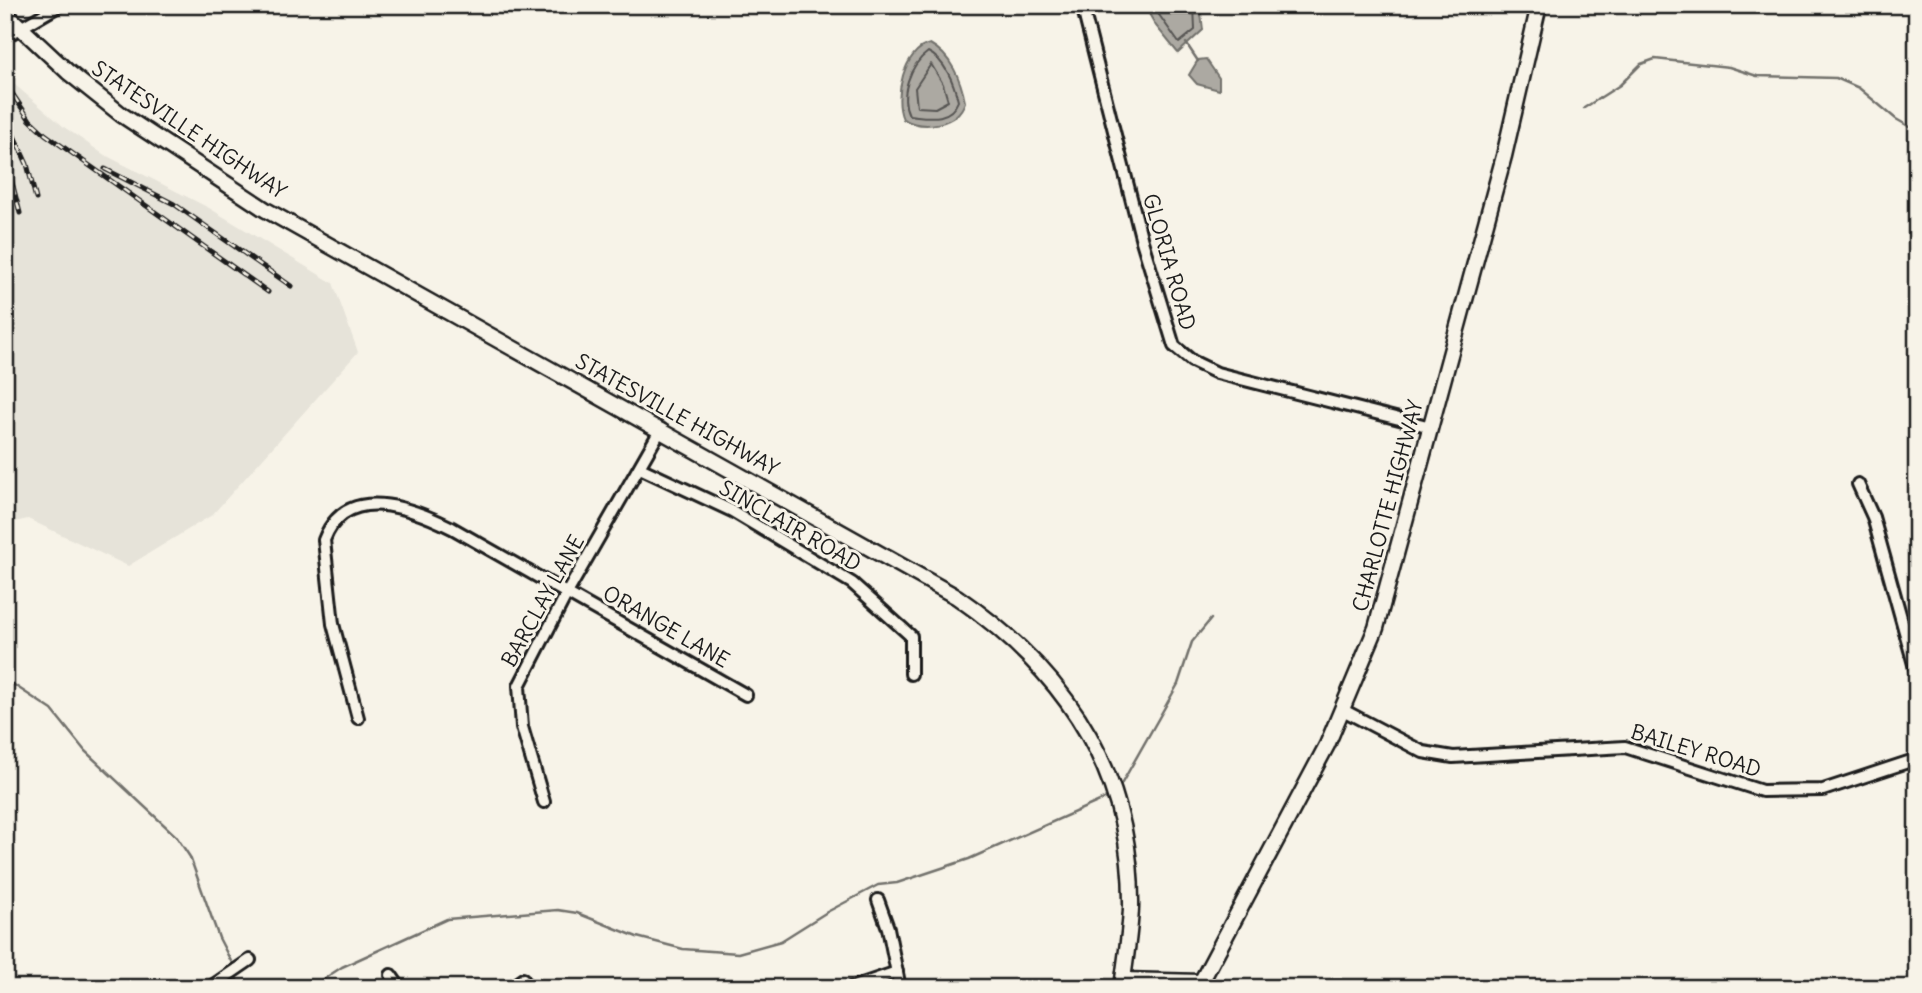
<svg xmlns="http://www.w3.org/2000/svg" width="1922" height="993" font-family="Delius,sans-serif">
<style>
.built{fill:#e6e3d9}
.water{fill:#aca9a2;stroke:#72716c;stroke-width:2}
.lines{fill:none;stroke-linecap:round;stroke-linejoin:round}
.shore{stroke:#565452;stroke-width:2}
.stream{stroke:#72716c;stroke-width:2.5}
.minor-casing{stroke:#1c1c1c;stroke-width:16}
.major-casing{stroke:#1c1c1c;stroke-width:19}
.minor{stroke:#f7f3e8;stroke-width:10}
.major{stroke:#f7f3e8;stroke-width:14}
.rail-casing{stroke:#1c1c1c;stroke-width:5}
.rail{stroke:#f7f3e8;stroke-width:2.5;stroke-dasharray:8;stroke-linecap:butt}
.labels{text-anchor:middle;stroke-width:6;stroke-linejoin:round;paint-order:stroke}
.street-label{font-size:21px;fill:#1c1c1c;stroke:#f7f3e8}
</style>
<rect width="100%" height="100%" fill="#f7f3e8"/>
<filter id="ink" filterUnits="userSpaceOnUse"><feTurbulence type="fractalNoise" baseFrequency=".0143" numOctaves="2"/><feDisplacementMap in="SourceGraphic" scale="14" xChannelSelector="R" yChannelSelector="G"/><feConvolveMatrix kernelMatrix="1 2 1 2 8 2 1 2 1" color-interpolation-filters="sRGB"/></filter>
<g filter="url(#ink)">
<!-- built -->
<polygon class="built" points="14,84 64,127 103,154 209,208 333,283 358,352 212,515 128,566 28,519 5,524 5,86"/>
<!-- water -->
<g class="water">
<polygon points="1144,5 1200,5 1203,30 1178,53 1156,26"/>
<path d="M930,44C951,55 961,80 965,102C957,126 923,130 903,119C893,98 904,49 930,44Z"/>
<polygon points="1206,59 1219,78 1219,90 1197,84 1189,75 1198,60"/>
</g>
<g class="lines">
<!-- shore -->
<g class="shore">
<polyline points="1152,5 1179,43 1195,30 1194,5"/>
<path d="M928,52C945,60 954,83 958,101C950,122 928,117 909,115C899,95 910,65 928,52Z"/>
<polygon points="931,64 943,84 948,101 935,108 917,107 915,88"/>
</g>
<!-- stream -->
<g class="stream">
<polyline points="1186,43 1198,61"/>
<polyline points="1584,108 1620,85 1641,64 1655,59 1729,67 1757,76 1836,78 1859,88 1896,119 1917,131"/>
<polyline points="5,679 52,710 85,751 176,836 190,857 219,938 234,967"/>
<polyline points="1118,790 1178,684 1192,642 1211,619"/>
<polyline points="236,973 238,988"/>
<polyline points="310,988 342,967 447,919 558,910 577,913 637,937 683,949 738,953 781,941 827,912 878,885 897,883 969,859 1111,796"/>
</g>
<!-- minor casing -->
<g class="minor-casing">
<g id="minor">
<polyline points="1082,5 1142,241 1174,346 1192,361 1217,373 1431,427"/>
<polyline points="5,37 60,5"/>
<polyline points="640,468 732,511 852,583 911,636 911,674"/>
<polyline points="1858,484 1873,517 1917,675"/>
<polyline points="1343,710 1423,752 1453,757 1625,747 1762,791 1823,790 1917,759"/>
<path d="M358,718L333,624L324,540C346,482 412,508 452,528L746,695"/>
<polyline points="544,802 522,727 519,686 567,593 661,429"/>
<polyline points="878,900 888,928 900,988"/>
<polyline points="391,975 400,988"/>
<polyline points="209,988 250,960"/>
<polyline points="510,988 523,979"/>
<polyline points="850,988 897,972"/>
</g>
</g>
<!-- major casing -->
<g class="major-casing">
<g id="major">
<path d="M5,13L68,72L122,115L266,210L957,597C1066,672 1133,773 1131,908C1130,935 1125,961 1122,988"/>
<polyline points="1123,980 1201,982"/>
<polyline points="1198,988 1327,745 1376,628 1504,156 1539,5"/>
</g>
</g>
<!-- minor -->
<use href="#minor" class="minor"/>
<!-- major -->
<use href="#major" class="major"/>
<!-- rail casing -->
<g class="rail-casing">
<g id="rail">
<polyline points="5,83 30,120 45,134 268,292"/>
<polyline points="5,116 27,164 36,199"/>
<polyline points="5,156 20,213"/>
<polyline points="105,169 174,204 291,286"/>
</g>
</g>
<!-- rail -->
<use href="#rail" class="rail"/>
</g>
</g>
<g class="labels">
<!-- street labels -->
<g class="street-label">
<text transform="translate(189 130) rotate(34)" y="7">STATESVILLE HIGHWAY</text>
<text transform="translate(1169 262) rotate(74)" y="7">GLORIA ROAD</text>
<text transform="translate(677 415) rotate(29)" y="7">STATESVILLE HIGHWAY</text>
<text transform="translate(1388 506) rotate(-75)" y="7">CHARLOTTE HIGHWAY</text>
<text transform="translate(790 526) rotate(30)" y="7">SINCLAIR ROAD</text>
<text transform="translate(543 601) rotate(-61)" y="7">BARCLAY LANE</text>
<text transform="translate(666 627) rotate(30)" y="7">ORANGE LANE</text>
<text transform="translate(1696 751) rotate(17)" y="7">BAILEY ROAD</text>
</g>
</g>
<!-- margin -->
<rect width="1922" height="993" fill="none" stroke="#f7f3e8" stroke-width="28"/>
<rect x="14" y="14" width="1894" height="965" fill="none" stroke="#1c1c1c" stroke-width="2.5" filter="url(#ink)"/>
</svg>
